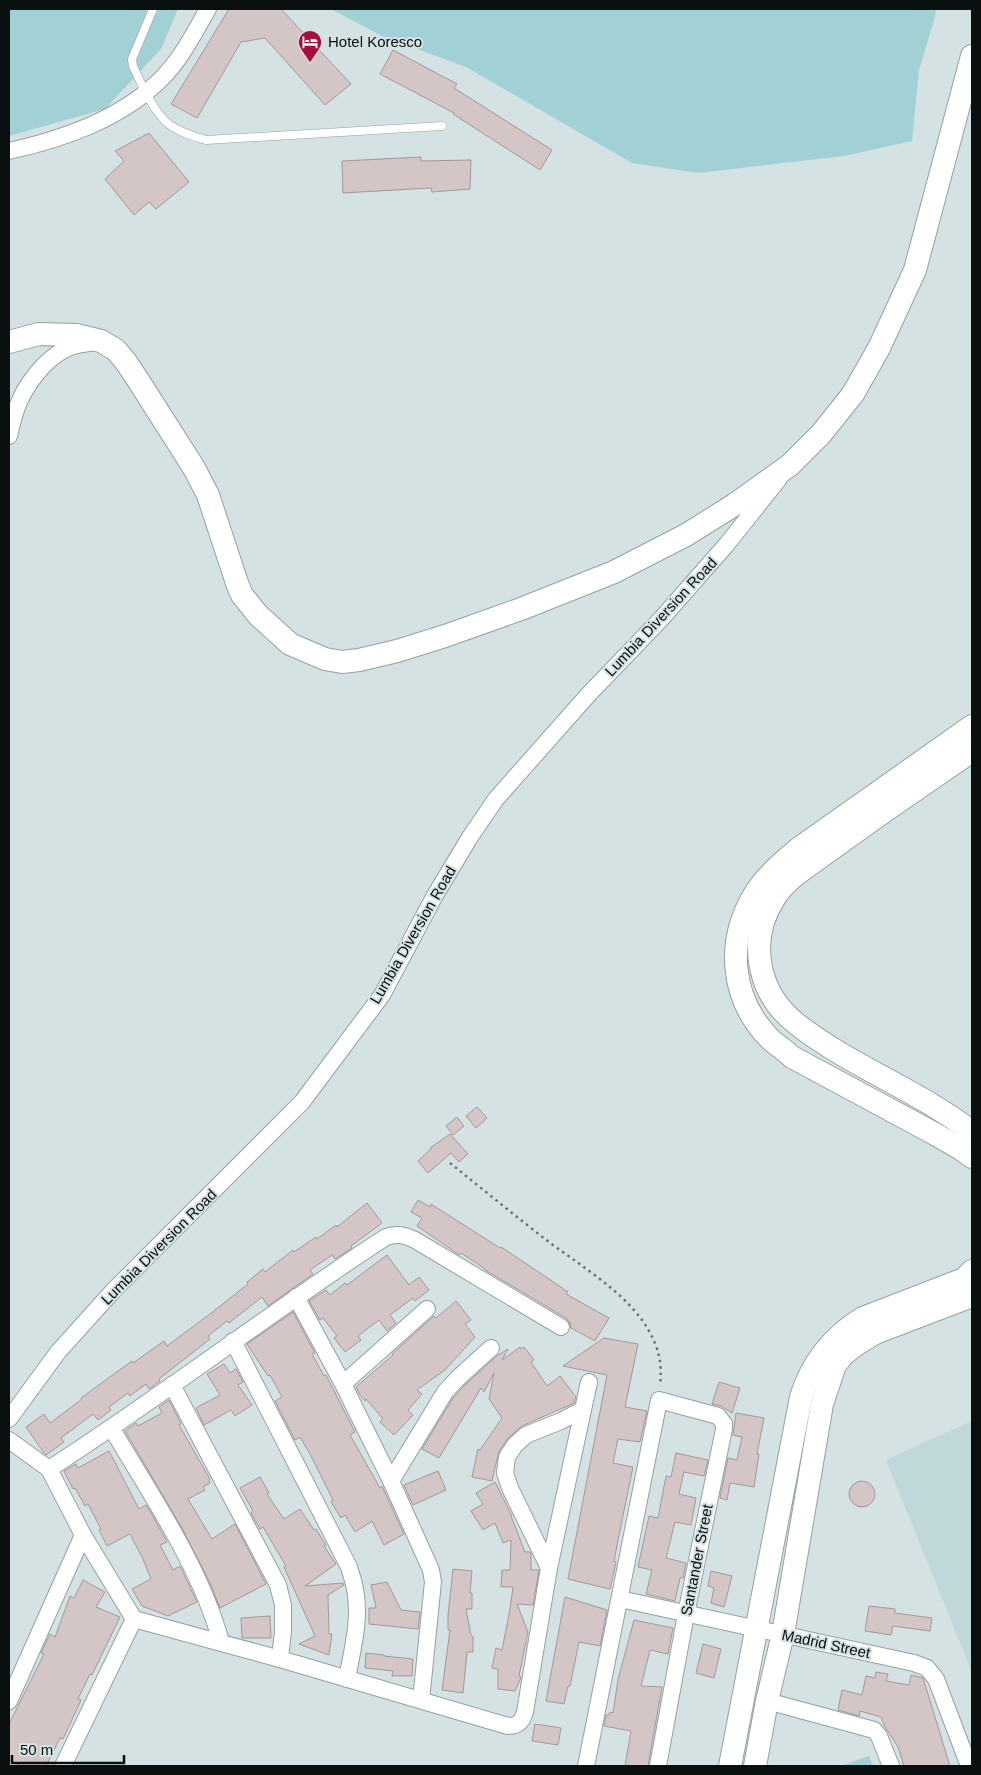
<svg xmlns="http://www.w3.org/2000/svg" width="981" height="1775" font-family="Arial,sans-serif">
<style>
.built{fill:#c0d8d9}
.green{fill:#a1d1d4}
.building{fill:#d4c6c7;stroke:#a49798}
.lines{fill:none;stroke-linecap:round;stroke-linejoin:round}
.lane-casing{stroke:#93a1a2;stroke-width:9}
.street-casing{stroke:#93a1a2;stroke-width:18}
.secondary-casing{stroke:#93a1a2;stroke-width:24}
.path{stroke:#697273;stroke-width:2.5;stroke-dasharray:2.5 4;stroke-linecap:butt}
.lane{stroke:#fff;stroke-width:8}
.street{stroke:#fff;stroke-width:16}
.secondary{stroke:#fff;stroke-width:22}
.labels{text-anchor:middle;stroke-width:4;stroke-linejoin:round;paint-order:stroke}
.poi-label{font-size:15px;fill:#0a0f0f;stroke:#d4e2e3;text-anchor:start}
.street-label{font-size:15px;fill:#0a0f0f;stroke:#d4e2e3}
</style>
<rect width="100%" height="100%" fill="#d4e2e3"/>
<!-- built -->
<polygon class="built" points="972,1421 972,1672 886,1460"/>
<!-- green -->
<g class="green">
<polygon points="9,9 178,9 161,49 105,109 9,136"/>
<polygon points="331,9 936,9 935,17 919,70 912,141 844,156 698,173 632,163 466,67 382,36"/>
<polygon points="869,1756 873,1766 841,1766"/>
</g>
<!-- building -->
<g class="building">
<polygon points="229,9 281,9 351,84 325,105 265,38 241,42 197,118 171,104"/>
<polygon points="393,50 457,84 454,88 552,150 540,170 453,114 454,113 380,74"/>
<polygon points="149,133 189,182 156,209 149,202 134,215 105,179 124,161 115,151"/>
<polygon points="421,157 421,161 471,160 470,189 432,192 431,188 343,193 342,161"/>
<polygon points="477,1107 487,1118 476,1128 466,1116"/>
<polygon points="457,1117 464,1126 453,1135 446,1126"/>
<polygon points="450,1134 468,1154 459,1162 451,1153 428,1173 418,1161 431,1149 430,1148"/>
<polygon points="418,1200 430,1207 431,1204 500,1248 501,1247 549,1279 568,1292 566,1294 609,1318 595,1341 571,1328 570,1323 566,1318 485,1270 485,1269 461,1253 460,1255 458,1254 417,1226 422,1218 411,1212"/>
<polygon points="367,1203 382,1223 351,1246 352,1248 335,1259 332,1255 310,1270 313,1274 268,1306 262,1297 229,1323 227,1321 208,1336 210,1339 159,1379 160,1381 149,1389 146,1384 130,1396 128,1393 109,1407 111,1410 98,1420 93,1414 61,1438 64,1442 46,1455 44,1453 26,1427 44,1414 50,1423 82,1399 81,1398 132,1361 133,1363 164,1341 167,1346 210,1314 248,1284 247,1282 263,1269 265,1272 293,1250 294,1252 316,1237 317,1239 336,1225 337,1227"/>
<polygon points="387,1255 409,1285 419,1277 429,1290 415,1301 413,1298 390,1315 396,1323 387,1331 379,1320 358,1336 361,1340 345,1352 334,1338 337,1336 323,1318 320,1320 309,1301 326,1290 330,1295 345,1283 347,1285"/>
<polygon points="456,1301 471,1320 465,1324 475,1337 445,1370 417,1390 422,1394 408,1410 413,1415 394,1435 380,1422 383,1419 366,1399 365,1401 360,1395 356,1387 393,1355 392,1354 434,1316 436,1318"/>
<polygon points="293,1312 315,1353 312,1354 324,1376 326,1375 355,1432 350,1435 380,1488 382,1486 404,1534 384,1545 372,1521 355,1532 345,1515 341,1518 331,1502 333,1500 310,1454 300,1437 295,1440 275,1401 282,1397 270,1375 268,1376 247,1344"/>
<polygon points="604,1338 638,1344 625,1407 647,1411 640,1442 618,1439 613,1463 633,1467 618,1540 614,1561 616,1562 610,1589 568,1579 607,1375 563,1366"/>
<polygon points="520,1347 521,1349 524,1347 534,1360 531,1362 547,1386 560,1376 576,1397 574,1403 522,1426 508,1438 499,1451 492,1481 472,1477 478,1449 480,1450 502,1418 489,1399 494,1373 484,1392 481,1388 439,1458 422,1449 453,1398 465,1385 497,1356 508,1349 502,1360"/>
<polygon points="224,1364 230,1373 236,1369 243,1382 238,1385 252,1405 235,1416 231,1410 204,1425 196,1408 220,1395 207,1374"/>
<polygon points="719,1382 740,1388 732,1413 721,1406 712,1404"/>
<polygon points="169,1400 181,1424 179,1425 210,1479 209,1480 210,1483 203,1487 205,1490 188,1499 212,1539 235,1524 266,1584 220,1608 210,1583 182,1528 125,1431 136,1423 138,1426 162,1413 159,1407"/>
<polygon points="736,1413 764,1418 757,1454 759,1454 754,1487 730,1483 727,1500 720,1498 728,1458 737,1460 742,1437 733,1435"/>
<polygon points="109,1451 139,1509 146,1505 150,1511 167,1542 160,1545 173,1570 180,1566 197,1602 168,1616 142,1606 132,1589 151,1579 143,1559 130,1534 107,1546 99,1530 101,1529 88,1504 85,1506 75,1488 73,1489 64,1471 76,1464 78,1468"/>
<polygon points="676,1453 708,1460 704,1476 684,1472 679,1494 696,1498 691,1525 675,1522 666,1558 686,1563 683,1578 680,1578 675,1601 646,1594 652,1570 638,1567 649,1516 658,1518 666,1476 671,1477"/>
<polygon points="438,1471 446,1490 413,1505 404,1485"/>
<polygon points="260,1477 269,1493 267,1494 284,1519 300,1509 314,1530 316,1529 326,1545 324,1546 336,1564 305,1586 343,1583 344,1585 328,1595 329,1634 332,1634 329,1655 299,1644 315,1636 284,1567 286,1566 263,1527 260,1529 251,1513 253,1511 240,1488"/>
<circle cx="862" cy="1494" r="13"/>
<polygon points="495,1482 512,1516 511,1516 525,1552 530,1552 531,1554 531,1570 539,1570 533,1605 517,1604 528,1632 519,1676 521,1677 520,1680 515,1691 498,1689 498,1669 492,1668 496,1648 502,1650 510,1609 513,1587 501,1587 502,1570 510,1570 511,1540 503,1543 495,1523 483,1530 471,1511 483,1504 476,1493"/>
<polygon points="453,1569 472,1571 470,1593 472,1593 472,1609 466,1609 471,1635 473,1637 473,1652 467,1652 463,1693 442,1690 450,1630 448,1630 448,1615"/>
<polygon points="711,1571 732,1576 724,1607 711,1603 714,1588 708,1586"/>
<polygon points="83,1580 105,1592 96,1607 120,1617 92,1675 90,1674 78,1699 81,1700 71,1722 63,1739 60,1738 46,1766 21,1766 9,1760 9,1724 44,1654 41,1653 50,1634 55,1637 70,1596 74,1598"/>
<polygon points="387,1582 401,1610 420,1612 418,1629 369,1624 369,1608 376,1608 371,1585"/>
<polygon points="565,1597 607,1610 600,1646 579,1642 570,1686 568,1686 564,1704 546,1701"/>
<polygon points="869,1606 895,1609 895,1613 932,1618 930,1631 893,1626 891,1635 865,1631"/>
<polygon points="270,1616 271,1638 242,1638 241,1618"/>
<polygon points="634,1620 673,1628 668,1654 650,1650 641,1686 662,1687 648,1766 625,1766 631,1731 604,1726 606,1715 609,1715 610,1712 613,1713 618,1680"/>
<polygon points="703,1644 721,1649 714,1678 696,1673"/>
<polygon points="366,1653 384,1655 384,1656 413,1659 412,1676 392,1676 393,1671 365,1668"/>
<polygon points="876,1672 888,1674 886,1681 909,1685 911,1675 923,1678 950,1766 904,1766 898,1747 885,1727 881,1717 860,1711 859,1716 838,1710 842,1690 862,1695 866,1676 875,1678"/>
<polygon points="535,1724 561,1728 558,1745 532,1741"/>
</g>
<g class="lines">
<!-- lane casing -->
<g class="lane-casing">
<path id="lane" d="M153,9L132,59L133,66C141,83 154,114 170,125C181,133 193,136 206,140L442,126"/>
</g>
<!-- street casing -->
<g class="street-casing">
<g id="street">
<path d="M9,151C63,139 122,119 162,78C182,58 194,33 208,9"/>
<path d="M9,436C11,428 13,418 16,410C24,386 45,358 68,348C76,344 86,344 95,342"/>
<polyline points="296,1297 343,1384 391,1481 431,1570 433,1582 421,1700"/>
<path d="M233,1341L349,1567C351,1574 354,1582 355,1589C361,1619 352,1651 347,1679"/>
<polyline points="343,1384 427,1309"/>
<polyline points="172,1385 278,1585 283,1605 283,1631 280,1659"/>
<polyline points="9,1419 58,1352 113,1291 302,1102 382,995 434,897 470,837 496,799 588,695 662,618 727,544 778,480"/>
<path d="M112,1429C151,1495 201,1568 221,1642"/>
<path d="M9,1440L49,1469C164,1395 272,1311 386,1237C397,1233 404,1235 415,1240L561,1327"/>
<path d="M49,1469L83,1535L134,1619L280,1659L508,1726C518,1726 522,1722 525,1712L549,1568L589,1382"/>
<polyline points="391,1481 445,1392 458,1378 491,1348"/>
<polyline points="549,1568 510,1488 505,1473 507,1457 515,1445 526,1435 561,1421 582,1410"/>
<polyline points="620,1599 914,1663 927,1668 936,1679 969,1766"/>
<polyline points="9,1701 83,1535"/>
<polyline points="767,1701 874,1730 879,1736 891,1766"/>
<polyline points="63,1766 134,1619"/>
<polyline points="586,1766 659,1400 718,1416 724,1424 724,1429 686,1614 658,1766"/>
</g>
</g>
<!-- secondary casing -->
<g class="secondary-casing">
<g id="secondary">
<polyline points="9,342 39,334 76,335 101,341 116,350 126,362 138,380 194,468 208,495 237,583 242,595 258,615 290,644 325,659 342,662 359,660 397,651 445,636 521,609 614,572 686,535 734,505 790,465 821,434 853,394 879,348 915,270 972,56"/>
<path d="M972,726L798,849C783,862 767,875 756,892C725,941 730,999 771,1040C778,1046 786,1051 792,1057L935,1134L961,1149L972,1157"/>
<path d="M972,751C924,784 876,816 829,851C811,864 787,878 775,897C747,940 757,994 798,1025C852,1067 918,1090 972,1132"/>
<path d="M730,1766L801,1397C811,1364 833,1336 863,1318L964,1279L972,1271"/>
<polyline points="755,1766 767,1701 783,1634 822,1404 835,1365 844,1354 857,1344 875,1333 972,1296"/>
</g>
</g>
<!-- path -->
<path class="path" d="M450,1163C481,1188 513,1214 545,1239C579,1265 629,1294 649,1331C660,1351 662,1364 660,1386"/>
<!-- lane -->
<use href="#lane" class="lane"/>
<!-- street -->
<use href="#street" class="street"/>
<!-- secondary -->
<use href="#secondary" class="secondary"/>
</g>
<!-- icons -->
<defs>
<g id="hotel-pin" transform="scale(1.25)"><path d="M0 17L-7.5 6A9.5 9.5 0 1 1 7.5 6Z" fill="#a70f3b" stroke="#d4e2e3"/><path d="M-6-4.5h1.5V1H6V5H4.5V3h-9V5H-6ZM-4 0a1.8 1.8 0 1 1 3.6 0ZM.5 0V-2.5h3Q6-2.5 6 0Z" fill="#fff"/></g>
</defs>
<g fill-rule="evenodd">
<use href="#hotel-pin" x="310" y="42"/>
</g>
<g class="labels">
<!-- poi labels -->
<g class="poi-label">
<text x="328" y="47">Hotel Koresco</text>
</g>
<!-- street labels -->
<g class="street-label">
<text transform="translate(661 617) rotate(-47)" y="5">Lumbia Diversion Road</text>
<text transform="translate(413 935) rotate(-60)" y="5">Lumbia Diversion Road</text>
<text transform="translate(159 1247) rotate(-45)" y="5">Lumbia Diversion Road</text>
<text transform="translate(697 1560) rotate(-79)" y="5">Santander Street</text>
<text transform="translate(826 1644) rotate(12)" y="5">Madrid Street</text>
</g>
</g>
<!-- border -->
<rect width="981" height="1775" fill="none" stroke="#0a0f0f" stroke-width="20"/>
<!-- scale -->
<path d="M12 1755v8h112v-8" fill="none" stroke="#0a0f0f" stroke-width="2.5"/>
<text x="20" y="1755" font-size="15" fill="#0a0f0f" stroke="#d4e2e3" stroke-width="4" paint-order="stroke">50 m</text>
</svg>
